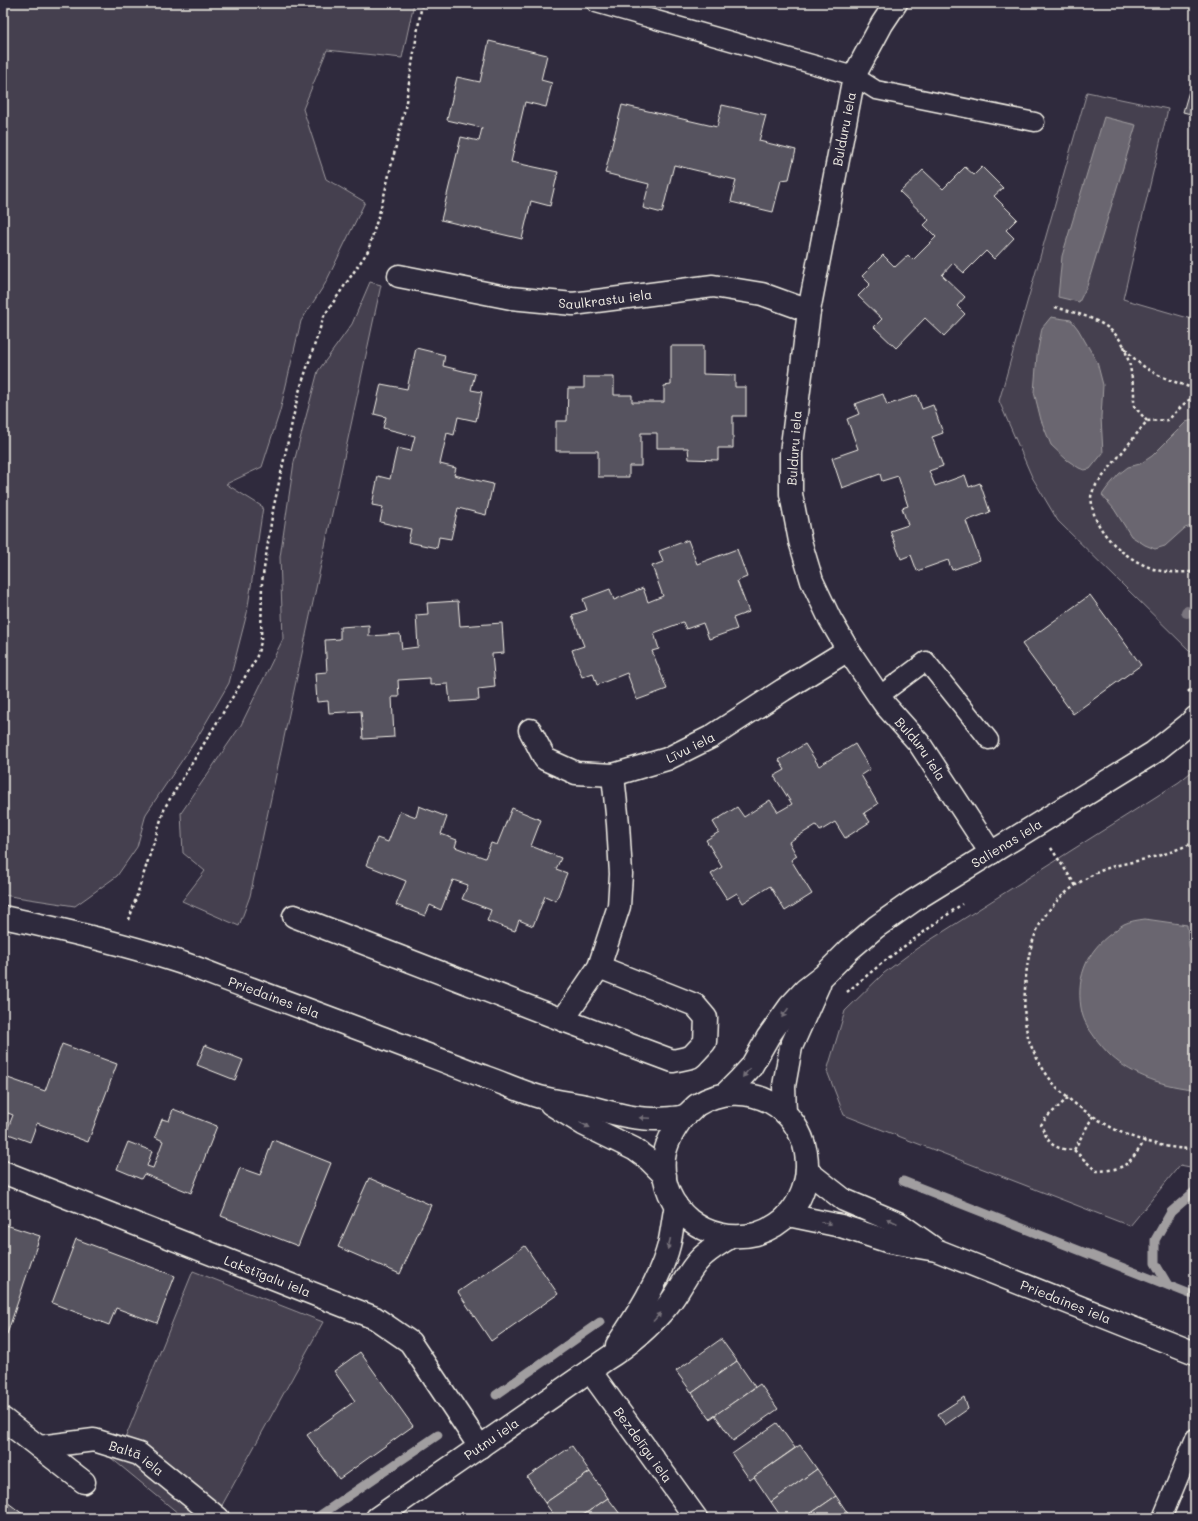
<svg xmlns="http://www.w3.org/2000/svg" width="1198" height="1521" font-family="Mali,sans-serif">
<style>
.green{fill:#454050;stroke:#9c989c}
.water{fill:#6a6670;stroke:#a19ea0}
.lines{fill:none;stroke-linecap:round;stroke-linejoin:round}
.stream{stroke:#a19ea0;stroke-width:9}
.building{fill:#56525f;stroke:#f4f1e8}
.service-casing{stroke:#f4f1e8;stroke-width:21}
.minor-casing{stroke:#f4f1e8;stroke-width:25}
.path{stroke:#f4f1e8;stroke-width:2.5;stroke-dasharray:3 3;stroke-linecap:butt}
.service{stroke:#2f2a3d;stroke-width:18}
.minor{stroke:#2f2a3d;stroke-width:22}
.tree{fill:#7a757e}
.oneway{fill:#747079}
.labels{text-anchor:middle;stroke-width:3.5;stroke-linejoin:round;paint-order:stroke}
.street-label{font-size:13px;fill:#f4f1e8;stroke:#2f2a3d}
</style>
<rect width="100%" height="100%" fill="#2f2a3d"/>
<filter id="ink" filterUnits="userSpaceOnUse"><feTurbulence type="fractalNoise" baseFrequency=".025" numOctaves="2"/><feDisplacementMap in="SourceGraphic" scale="8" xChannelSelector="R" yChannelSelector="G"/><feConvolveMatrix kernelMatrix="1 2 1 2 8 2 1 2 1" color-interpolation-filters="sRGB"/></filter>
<g filter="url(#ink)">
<!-- green -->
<g class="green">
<polygon points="3,3 414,3 402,58 327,50 303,109 326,179 365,202 325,284 301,321 280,411 262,467 226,484 263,507 247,613 229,683 197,738 146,814 137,847 117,876 75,906 3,895"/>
<polygon points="1087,92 1168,109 1123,299 1195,320 1195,656 1058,521 1032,477 999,401"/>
<polygon points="370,282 381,285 250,896 239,926 182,901 205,871 183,853 181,813 241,725 283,639 280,557 294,462 318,371 352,324"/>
<polygon points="1195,769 1195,1168 1180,1165 1130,1226 844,1115 827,1071 845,1011 884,973 916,949 1132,812 1179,782"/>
<polygon points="193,1271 323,1322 215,1518 184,1518 105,1453 124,1441"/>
</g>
<!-- water -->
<g class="water">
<polygon points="1104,117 1136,125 1087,286 1079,302 1058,297 1062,256"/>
<polygon points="1051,317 1071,320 1078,329 1097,362 1103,385 1101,417 1103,453 1090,469 1084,470 1079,468 1067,460 1051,445 1041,420 1034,392 1037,355 1042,328"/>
<polygon points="1195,419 1195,525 1185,528 1165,546 1155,549 1145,545 1131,536 1114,509 1102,495 1107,488 1119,474 1128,467 1140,464 1152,456 1186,422"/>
<path d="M1145,919L1187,925L1189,946L1195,958V1089C1166,1087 1133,1076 1111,1056C1101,1046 1085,1027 1082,1013C1075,981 1085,952 1112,933C1116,930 1120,926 1124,924C1130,921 1138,920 1145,919Z"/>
</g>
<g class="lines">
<!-- stream -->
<g class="stream">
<polyline points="903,1181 1190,1294"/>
<polyline points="1168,1285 1155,1263 1155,1240 1171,1212 1195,1191"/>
<polyline points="496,1395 600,1322"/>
<polyline points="316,1518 438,1435"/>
</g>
</g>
<!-- building -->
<g class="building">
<polygon points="489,41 547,55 541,80 552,83 546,107 525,102 511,162 558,172 550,206 531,201 522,239 441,220 461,137 479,141 482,128 447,120 457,77 480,82"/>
<polygon points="1195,55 1195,69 1191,68"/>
<polygon points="1195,70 1195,115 1183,112"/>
<polygon points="622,105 717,127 722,105 766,115 759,141 796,150 789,179 781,180 773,212 731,202 736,180 674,165 662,213 643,208 649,184 605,173"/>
<polygon points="965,167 974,175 982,167 1003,188 994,196 1017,219 1006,230 1014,238 994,259 986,251 964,273 953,263 942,275 965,297 957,306 965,314 944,336 925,318 896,348 874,327 882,319 858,296 870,284 862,276 883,255 895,267 908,255 913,260 936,237 924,225 929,220 900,192 923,170 943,189"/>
<polygon points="671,346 703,346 703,374 735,375 735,387 746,387 746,416 733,416 733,448 718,448 718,460 689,459 688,448 657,448 657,433 641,433 641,466 629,466 629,477 598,477 598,451 556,451 556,421 567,421 568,388 584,388 584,377 614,377 614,395 632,395 632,402 664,402 664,386 671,385"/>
<polygon points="416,348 445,355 443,366 475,374 471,390 482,392 476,421 458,417 454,435 447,433 440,464 456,468 454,475 493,484 486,515 458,508 451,539 439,537 437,548 408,542 411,529 380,522 383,507 372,505 378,476 390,479 397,448 411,451 415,436 383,428 386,417 374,414 381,384 407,389"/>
<polygon points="883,394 887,405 917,395 922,409 933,405 943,433 932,437 943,466 929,471 935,486 965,475 969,487 980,483 990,512 966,521 980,560 952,570 948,560 917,571 911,555 901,559 890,531 908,525 902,508 908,506 898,476 882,481 880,474 842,488 832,458 858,449 847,419 859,414 855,404"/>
<polygon points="688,540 697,564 737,549 747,577 737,581 749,612 733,618 737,629 709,639 703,623 686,629 683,622 654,633 659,649 652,651 667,689 637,700 627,673 597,685 593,673 582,677 572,650 584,646 572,615 587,610 583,599 610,589 614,600 643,588 648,602 663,596 652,566 663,562 659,551"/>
<polygon points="1090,595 1141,665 1073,714 1022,644"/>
<polygon points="458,601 460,626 502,623 504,653 492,654 495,687 478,689 479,700 450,702 448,684 430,685 430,678 398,680 399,697 392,697 394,737 363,739 361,711 329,713 328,701 317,702 315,673 327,672 325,640 340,639 340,627 369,625 369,636 400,634 402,649 418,647 416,615 428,614 427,603"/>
<polygon points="805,744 819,766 855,744 870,769 861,775 878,804 864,813 870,822 845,838 835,822 820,831 816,825 789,842 797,856 791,860 812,894 785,911 770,886 743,903 737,893 727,899 711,874 722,867 706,840 719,832 713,822 737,807 744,817 770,800 778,812 792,804 774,776 785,770 779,760"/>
<polygon points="419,806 447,817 441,834 457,840 455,847 485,858 491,843 497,845 512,808 541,820 531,846 561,858 556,869 567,873 556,901 545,896 533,926 519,920 515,931 487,921 491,910 462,899 468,885 453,880 441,910 430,905 425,916 396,905 406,881 366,865 377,838 388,842 400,811 416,817"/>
<polygon points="62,1044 117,1064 88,1142 37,1123 30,1142 6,1133 13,1115 3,1111 3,1082 5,1077 45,1091"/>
<polygon points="205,1045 243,1060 235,1080 197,1065"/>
<polygon points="173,1109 217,1126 191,1193 144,1174 141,1179 117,1169 128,1142 152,1151 147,1166 153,1168 163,1141 155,1137 162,1119 169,1121"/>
<polygon points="273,1140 331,1163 298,1246 221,1216 240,1168 260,1175"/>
<polygon points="369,1178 431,1205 400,1274 338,1247"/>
<polygon points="3,1224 40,1236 7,1334 3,1332"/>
<polygon points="76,1239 175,1276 157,1323 116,1308 109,1325 52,1303"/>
<polygon points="525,1246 558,1294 491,1341 458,1292"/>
<polygon points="721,1339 737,1361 692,1393 676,1371"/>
<polygon points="360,1352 413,1426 339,1479 307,1435 355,1401 334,1371"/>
<polygon points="737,1361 755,1387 710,1419 692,1393"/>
<polygon points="760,1384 778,1409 733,1441 715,1415"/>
<polygon points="964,1397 968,1409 945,1425 938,1414"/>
<polygon points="777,1423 795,1448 750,1480 732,1454"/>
<polygon points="800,1445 817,1469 771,1502 754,1477"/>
<polygon points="572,1446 590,1472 545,1503 527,1477"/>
<polygon points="817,1469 836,1496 804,1518 782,1518 771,1502"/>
<polygon points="590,1472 608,1498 579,1518 556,1518 545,1503"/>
<polygon points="836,1496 851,1518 804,1518"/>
<polygon points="608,1498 623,1518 579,1518"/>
<polygon points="3,1499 24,1515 21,1518 3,1518"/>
<polygon points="873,1513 876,1518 866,1518"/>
</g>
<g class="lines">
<!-- service casing -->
<g class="service-casing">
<g id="service">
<polyline points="596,3 854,76 876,90 1035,122"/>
<polyline points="879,696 926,661 989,740"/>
<polyline points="1162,1518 1195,1438"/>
</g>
</g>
<!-- minor casing -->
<g class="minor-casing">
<g id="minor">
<path id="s1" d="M896,3L882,24L854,76L809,311L791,453V494L800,541L812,581L830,619L848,650L879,696L886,706L919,743L991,853"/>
<path id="s2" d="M399,276L511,298L573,304L713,286L762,294L809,311"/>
<path id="s3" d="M530,730L545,759L576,773L613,775L667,759L711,737L783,690L848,650"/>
<polyline points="294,916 563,1020 599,967 619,906 621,874 618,824 613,775"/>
<path id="s4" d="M3,917C60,929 117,942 173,960C193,966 213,975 233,982C279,999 325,1016 370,1033C409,1048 447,1062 485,1077C503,1083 522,1092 540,1097C555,1101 571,1103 586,1106C609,1112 631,1119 655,1119C661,1119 678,1118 684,1116C689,1114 693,1108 697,1105C719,1091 747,1090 770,1102C810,1124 819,1178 790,1213C781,1223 769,1230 756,1234C707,1246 659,1210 664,1158C666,1142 674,1129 684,1116"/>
<polyline points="563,1020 673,1061 691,1057 705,1042 706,1018 695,1005 599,967"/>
<path id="s5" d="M725,1094L740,1079L751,1067L768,1037L790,1006L805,990L823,976L849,950L876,927L913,901L1153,753L1188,725L1195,718"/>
<polyline points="551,1104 583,1124 634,1149 649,1160 665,1176"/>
<polyline points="785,1113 784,1086 791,1047 819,984"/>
<polyline points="807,1171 844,1200 898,1223 932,1247"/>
<path id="s6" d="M3,1172L375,1318L410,1342L480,1447"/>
<path id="s7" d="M788,1215L841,1226L890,1242L936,1250L1195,1353"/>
<path d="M617,1345C637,1315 660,1280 669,1245C672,1232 673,1219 676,1205"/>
<path id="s8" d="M590,1371L696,1518"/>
<polyline points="3,1419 84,1482"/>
<path id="s9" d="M39,1447L94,1440L139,1454L218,1518"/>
<path id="s10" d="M377,1518L605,1360C629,1345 650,1327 668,1305C680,1291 687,1272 700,1259C708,1250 720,1244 730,1237"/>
</g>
</g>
<!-- path -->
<g class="path">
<path d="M1055,307C1082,315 1109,320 1124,346"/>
<path d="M1195,396L1186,402L1168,420L1147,421L1096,485C1095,488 1093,490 1092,493C1090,497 1092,502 1092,505C1096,536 1131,564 1161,571C1172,573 1184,572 1195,572"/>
<path d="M1147,421L1134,406V391L1130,366L1124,346C1141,372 1167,379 1195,389"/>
<polyline points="1188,692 1195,685"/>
<path d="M1195,842C1181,848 1167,854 1153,857C1139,861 1125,863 1111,867C1092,873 1072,886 1058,900C1036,922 1029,947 1026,976C1024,1000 1022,1025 1032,1048C1037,1060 1045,1073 1054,1084C1063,1095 1076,1105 1088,1113C1096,1118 1105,1124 1114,1129C1138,1141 1168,1149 1195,1149"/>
<polyline points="1051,848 1076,886"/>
<polyline points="129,920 165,807 256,659 261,642 262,582 273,510 298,395 324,316 368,251 383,200 405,108 422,3"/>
<polyline points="847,992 887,959 962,904"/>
<path d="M1068,1098L1046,1118L1041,1125C1049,1144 1052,1149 1074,1150L1093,1116"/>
<path d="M1074,1150L1096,1171C1127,1170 1128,1164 1145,1141"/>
</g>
<!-- service -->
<use href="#service" class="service"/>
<!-- minor -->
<use href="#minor" class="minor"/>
</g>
<!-- trees -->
<circle class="tree" cx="1187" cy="612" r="6"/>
<!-- one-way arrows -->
<defs><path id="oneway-solid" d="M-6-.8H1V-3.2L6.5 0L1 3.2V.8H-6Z"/></defs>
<g class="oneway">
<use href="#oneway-solid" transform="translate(785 1013) rotate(125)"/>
<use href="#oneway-solid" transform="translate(746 1073) rotate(128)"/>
<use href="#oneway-solid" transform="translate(645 1118) rotate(-178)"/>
<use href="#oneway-solid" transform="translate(585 1125) rotate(28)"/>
<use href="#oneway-solid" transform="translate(892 1221) rotate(-156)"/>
<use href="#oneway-solid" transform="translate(826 1223) rotate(12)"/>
<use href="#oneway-solid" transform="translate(669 1244) rotate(104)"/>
<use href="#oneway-solid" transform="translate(657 1317) rotate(-48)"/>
</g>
</g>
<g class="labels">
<!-- street labels -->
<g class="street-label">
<text transform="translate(844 129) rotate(-79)" y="5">Bulduru iela</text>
<text dy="5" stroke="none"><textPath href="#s2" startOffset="209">Saulkrastu iela</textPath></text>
<text transform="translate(794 448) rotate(-86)" y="5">Bulduru iela</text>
<text dy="5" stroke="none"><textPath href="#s3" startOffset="186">Līvu iela</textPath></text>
<text dy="5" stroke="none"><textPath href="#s1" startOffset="798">Bulduru iela</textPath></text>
<text dy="5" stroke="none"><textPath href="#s5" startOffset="382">Salienas iela</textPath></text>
<text dy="5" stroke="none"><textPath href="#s4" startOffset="283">Priedaines iela</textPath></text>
<text dy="5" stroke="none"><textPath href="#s6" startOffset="284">Lakstīgalu iela</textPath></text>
<text dy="5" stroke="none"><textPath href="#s7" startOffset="292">Priedaines iela</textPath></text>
<text dy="5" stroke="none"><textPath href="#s10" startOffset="139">Putnu iela</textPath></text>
<text dy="5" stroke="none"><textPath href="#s8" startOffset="91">Bezdelīgu iela</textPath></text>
<text dy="5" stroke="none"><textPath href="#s9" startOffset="102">Baltā iela</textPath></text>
</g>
</g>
<!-- margin -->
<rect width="1198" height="1521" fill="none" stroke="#2f2a3d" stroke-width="16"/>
<rect x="8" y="8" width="1182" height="1505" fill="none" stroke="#f4f1e8" stroke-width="1.5" filter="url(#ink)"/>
</svg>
